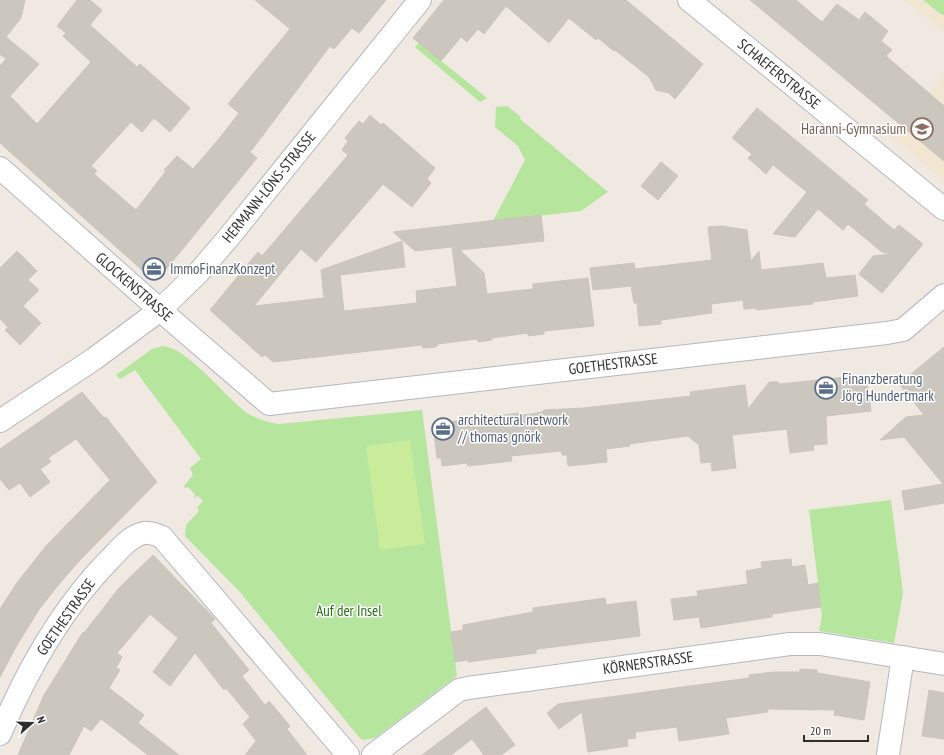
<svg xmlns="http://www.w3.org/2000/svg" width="944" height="755" font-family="'PT Sans Narrow',sans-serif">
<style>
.education{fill:#f0e6d1}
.green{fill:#b6e59e}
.pitch{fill:#c9ec9a}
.building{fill:#cbc7bf;stroke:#cbc5ba}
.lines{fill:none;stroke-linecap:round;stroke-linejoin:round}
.minor-casing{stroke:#b4b7c1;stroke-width:24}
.tertiary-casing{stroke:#b4b7c1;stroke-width:24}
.minor{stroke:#fff;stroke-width:22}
.tertiary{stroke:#fff;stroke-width:22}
.labels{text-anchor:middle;stroke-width:3;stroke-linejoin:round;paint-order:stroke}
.street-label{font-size:15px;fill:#2e2e2e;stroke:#fff}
.education-label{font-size:15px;fill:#785e54;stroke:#fff;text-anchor:end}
.service-label{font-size:15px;fill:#4e5e75;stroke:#fff;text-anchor:start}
.park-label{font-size:15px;fill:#2c6e1b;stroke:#fff}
</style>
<rect width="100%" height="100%" fill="#efe9e1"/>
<!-- education -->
<g class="education">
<polygon points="904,0 944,0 944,33"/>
<polygon points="944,74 944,181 892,138"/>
</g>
<!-- green -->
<g class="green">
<polygon points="923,0 944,0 944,15 941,14"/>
<polygon points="419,43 487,98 480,102 415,47"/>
<polygon points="507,106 521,117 520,119 608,192 581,211 493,221 525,160 518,146 495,127 496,107"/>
<path d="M163,346C188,348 225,397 247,413C257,419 267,422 279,424L422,410L457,676L375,738L363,740L359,737L239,591L185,536L186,525L199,511L197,508L203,501L198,496L194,498L195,494L188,487L185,488L184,486L193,475L190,468L201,459L135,370L120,379L116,375L152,349Z"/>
<polygon points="891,500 903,593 894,643 819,631 822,615 809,510"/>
</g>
<!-- pitch -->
<polygon class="pitch" points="410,440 425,544 380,550 366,446"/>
<!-- building -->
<g class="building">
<polygon points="0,0 25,0 21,18 6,37 39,64 10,96 37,124 91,62 63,36 66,33 57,26 77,0 90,0 102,10 90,25 137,67 140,64 190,108 170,132 154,118 142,132 131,122 91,166 97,171 94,174 136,210 166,171 164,170 177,156 193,169 218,140 239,113 228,104 290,29 255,0 386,0 359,33 352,28 334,49 330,46 254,147 250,152 257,158 159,278 152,279 0,143 0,66 6,59 0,54"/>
<polygon points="444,0 626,0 703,64 675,99 669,93 656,90 649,77 615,50 614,51 598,38 596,40 569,18 549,43 506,6 484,34 478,29 467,42 461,37 441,61 413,38"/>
<polygon points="750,0 796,0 822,22 837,4 859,20 865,12 888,31 881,41 892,50 886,56 944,106 944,161"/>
<polygon points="757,108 868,200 864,204 894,230 899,225 923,244 882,293 859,274 873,256 893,254 882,252 848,224 843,230 818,209 795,237 773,234 807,192 773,165 766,174 748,158 752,154 732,138"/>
<polygon points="370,115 381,125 383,123 435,168 427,179 431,183 412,207 383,184 316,262 301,249 254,306 324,298 321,270 402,241 405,267 340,275 344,311 417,303 416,291 457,286 452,247 415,251 393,232 541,215 544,241 460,250 484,273 487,294 533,289 533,284 588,278 594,326 544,331 544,334 528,336 528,333 492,338 492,340 479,342 476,339 438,344 436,347 423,348 422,345 273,362 265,355 262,357 210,310 258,252 262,256 348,155 342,150 348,141 345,138 359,121 363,124"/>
<polygon points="661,162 678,176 658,200 641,186"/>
<polygon points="722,226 747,230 751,261 759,251 761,270 823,263 826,278 855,275 858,296 813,302 813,304 756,310 756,308 744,309 743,300 711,304 712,313 661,320 661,324 639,326 637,303 634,303 631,286 593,290 590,268 634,263 635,269 712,260 708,227"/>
<polygon points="17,251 37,271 28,280 39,290 23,306 41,323 20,345 5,330 8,327 0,319 0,268"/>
<polygon points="944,347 944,503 905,510 902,491 943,484 904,437 880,440 906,417 924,415 899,384"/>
<polygon points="866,375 871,411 826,416 827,444 813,445 814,450 790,453 787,429 732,435 736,468 712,471 711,462 701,463 699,445 688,436 629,444 630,446 606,449 607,462 568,466 567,455 562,455 561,451 511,456 512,461 468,466 467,463 442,466 441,458 437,458 433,424 519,413 521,415 532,414 542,412 544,410 583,408 691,396 690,392 745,385 748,409 769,382 778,382 780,384"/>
<polygon points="82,392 104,418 106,417 157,482 80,560 60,583 40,608 17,645 0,677 0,609 16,584 46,546 110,480 76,439 48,458 51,462 40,469 50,482 30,497 20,483 9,490 0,479 0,449"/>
<polygon points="153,555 215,619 211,623 249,670 242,676 265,705 269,701 290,726 287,729 307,755 245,755 256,741 243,724 250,717 226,688 224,690 195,653 170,686 153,672 178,638 150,614 117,653 122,657 116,668 120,670 109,688 144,715 138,723 179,755 148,755 101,719 91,731 84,726 69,755 18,755 44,695 83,632 84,633 119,588"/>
<polygon points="791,559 792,567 805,565 808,585 818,583 821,607 772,614 772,617 701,628 699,617 674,620 671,599 698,596 697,591 748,584 746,571 762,568 761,562"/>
<polygon points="605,598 606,605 636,601 640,636 538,649 536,650 536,653 468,662 468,660 455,662 451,632 463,630 463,625 533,612 533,608"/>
<polygon points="800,669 817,670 817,673 870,682 864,720 834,715 835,710 767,709 768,712 726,718 729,734 679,741 677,727 635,732 636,738 627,739 628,746 588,752 582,712 559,729 547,713 558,704 749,678 749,675 774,672 800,672"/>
<polygon points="929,690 944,693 944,739 922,736"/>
<polygon points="486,707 515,745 501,755 484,755 472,739 451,755 422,755"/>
</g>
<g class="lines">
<!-- minor casing -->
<g class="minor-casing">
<g id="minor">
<polyline points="689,0 944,209"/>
<polyline points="0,168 160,310 269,404 887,333 903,330 944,295"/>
<path d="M0,734C27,670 61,609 110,559C120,549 130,536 144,533C151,532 156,535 162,537L348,755"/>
<polyline points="373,755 459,690 468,688 790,644 820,644 944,664"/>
<polyline points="888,755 903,657"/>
</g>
</g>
<!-- tertiary casing -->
<g class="tertiary-casing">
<polyline id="tertiary" points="0,421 94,359 160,310 199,272 229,237 420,0"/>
</g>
<!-- minor -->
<use href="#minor" class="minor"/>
<!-- tertiary -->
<use href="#tertiary" class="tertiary"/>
</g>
<!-- icons -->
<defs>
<g id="school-ring" transform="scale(1.15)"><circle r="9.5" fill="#fff" stroke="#8d6e63" stroke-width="1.5"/><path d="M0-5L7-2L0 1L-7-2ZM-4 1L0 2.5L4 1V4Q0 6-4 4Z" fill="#8d6e63"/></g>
<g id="office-ring" transform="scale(1.15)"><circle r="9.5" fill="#fff" stroke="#5c6f8a" stroke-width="1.5"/><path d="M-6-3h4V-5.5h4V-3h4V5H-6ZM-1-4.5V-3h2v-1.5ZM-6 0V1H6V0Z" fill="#5c6f8a"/></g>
</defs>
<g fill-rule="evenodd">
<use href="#school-ring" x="922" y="129"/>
<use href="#office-ring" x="154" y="269"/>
<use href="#office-ring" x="826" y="388"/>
<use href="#office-ring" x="443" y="429"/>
</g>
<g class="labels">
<!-- street labels -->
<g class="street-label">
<text transform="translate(779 74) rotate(39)" y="5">SCHAEFERSTRASSE</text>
<text transform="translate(269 187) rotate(-51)" y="5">HERMANN-LÖNS-STRASSE</text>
<text transform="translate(134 287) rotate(41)" y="5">GLOCKENSTRASSE</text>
<text transform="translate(613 364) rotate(-7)" y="5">GOETHESTRASSE</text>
<text transform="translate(66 617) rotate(-55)" y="5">GOETHESTRASSE</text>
<text transform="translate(648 663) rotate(-8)" y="5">KÖRNERSTRASSE</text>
</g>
<!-- education labels -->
<g class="education-label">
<text x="906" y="134">Haranni-Gymnasium</text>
</g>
<!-- service labels -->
<g class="service-label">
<text x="170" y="274">ImmoFinanzKonzept</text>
<text x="842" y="384">Finanzberatung<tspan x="842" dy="17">Jörg Hundertmark</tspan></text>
<text x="458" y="425">architectural network<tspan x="458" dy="17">// thomas gnörk</tspan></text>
</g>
<!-- park labels -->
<g class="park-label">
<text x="349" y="616">Auf der Insel</text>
</g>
</g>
<!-- north arrow -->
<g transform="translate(32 723) rotate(70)" stroke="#ffffff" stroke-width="3" paint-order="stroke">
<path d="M0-3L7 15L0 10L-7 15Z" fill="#2e2e2e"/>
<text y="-6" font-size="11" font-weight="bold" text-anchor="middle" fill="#2e2e2e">N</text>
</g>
<!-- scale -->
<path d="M804 735v6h64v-6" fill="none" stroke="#2e2e2e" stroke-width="2"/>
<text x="810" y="735" font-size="12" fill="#2e2e2e" stroke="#ffffff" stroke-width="3" paint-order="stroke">20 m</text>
</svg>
